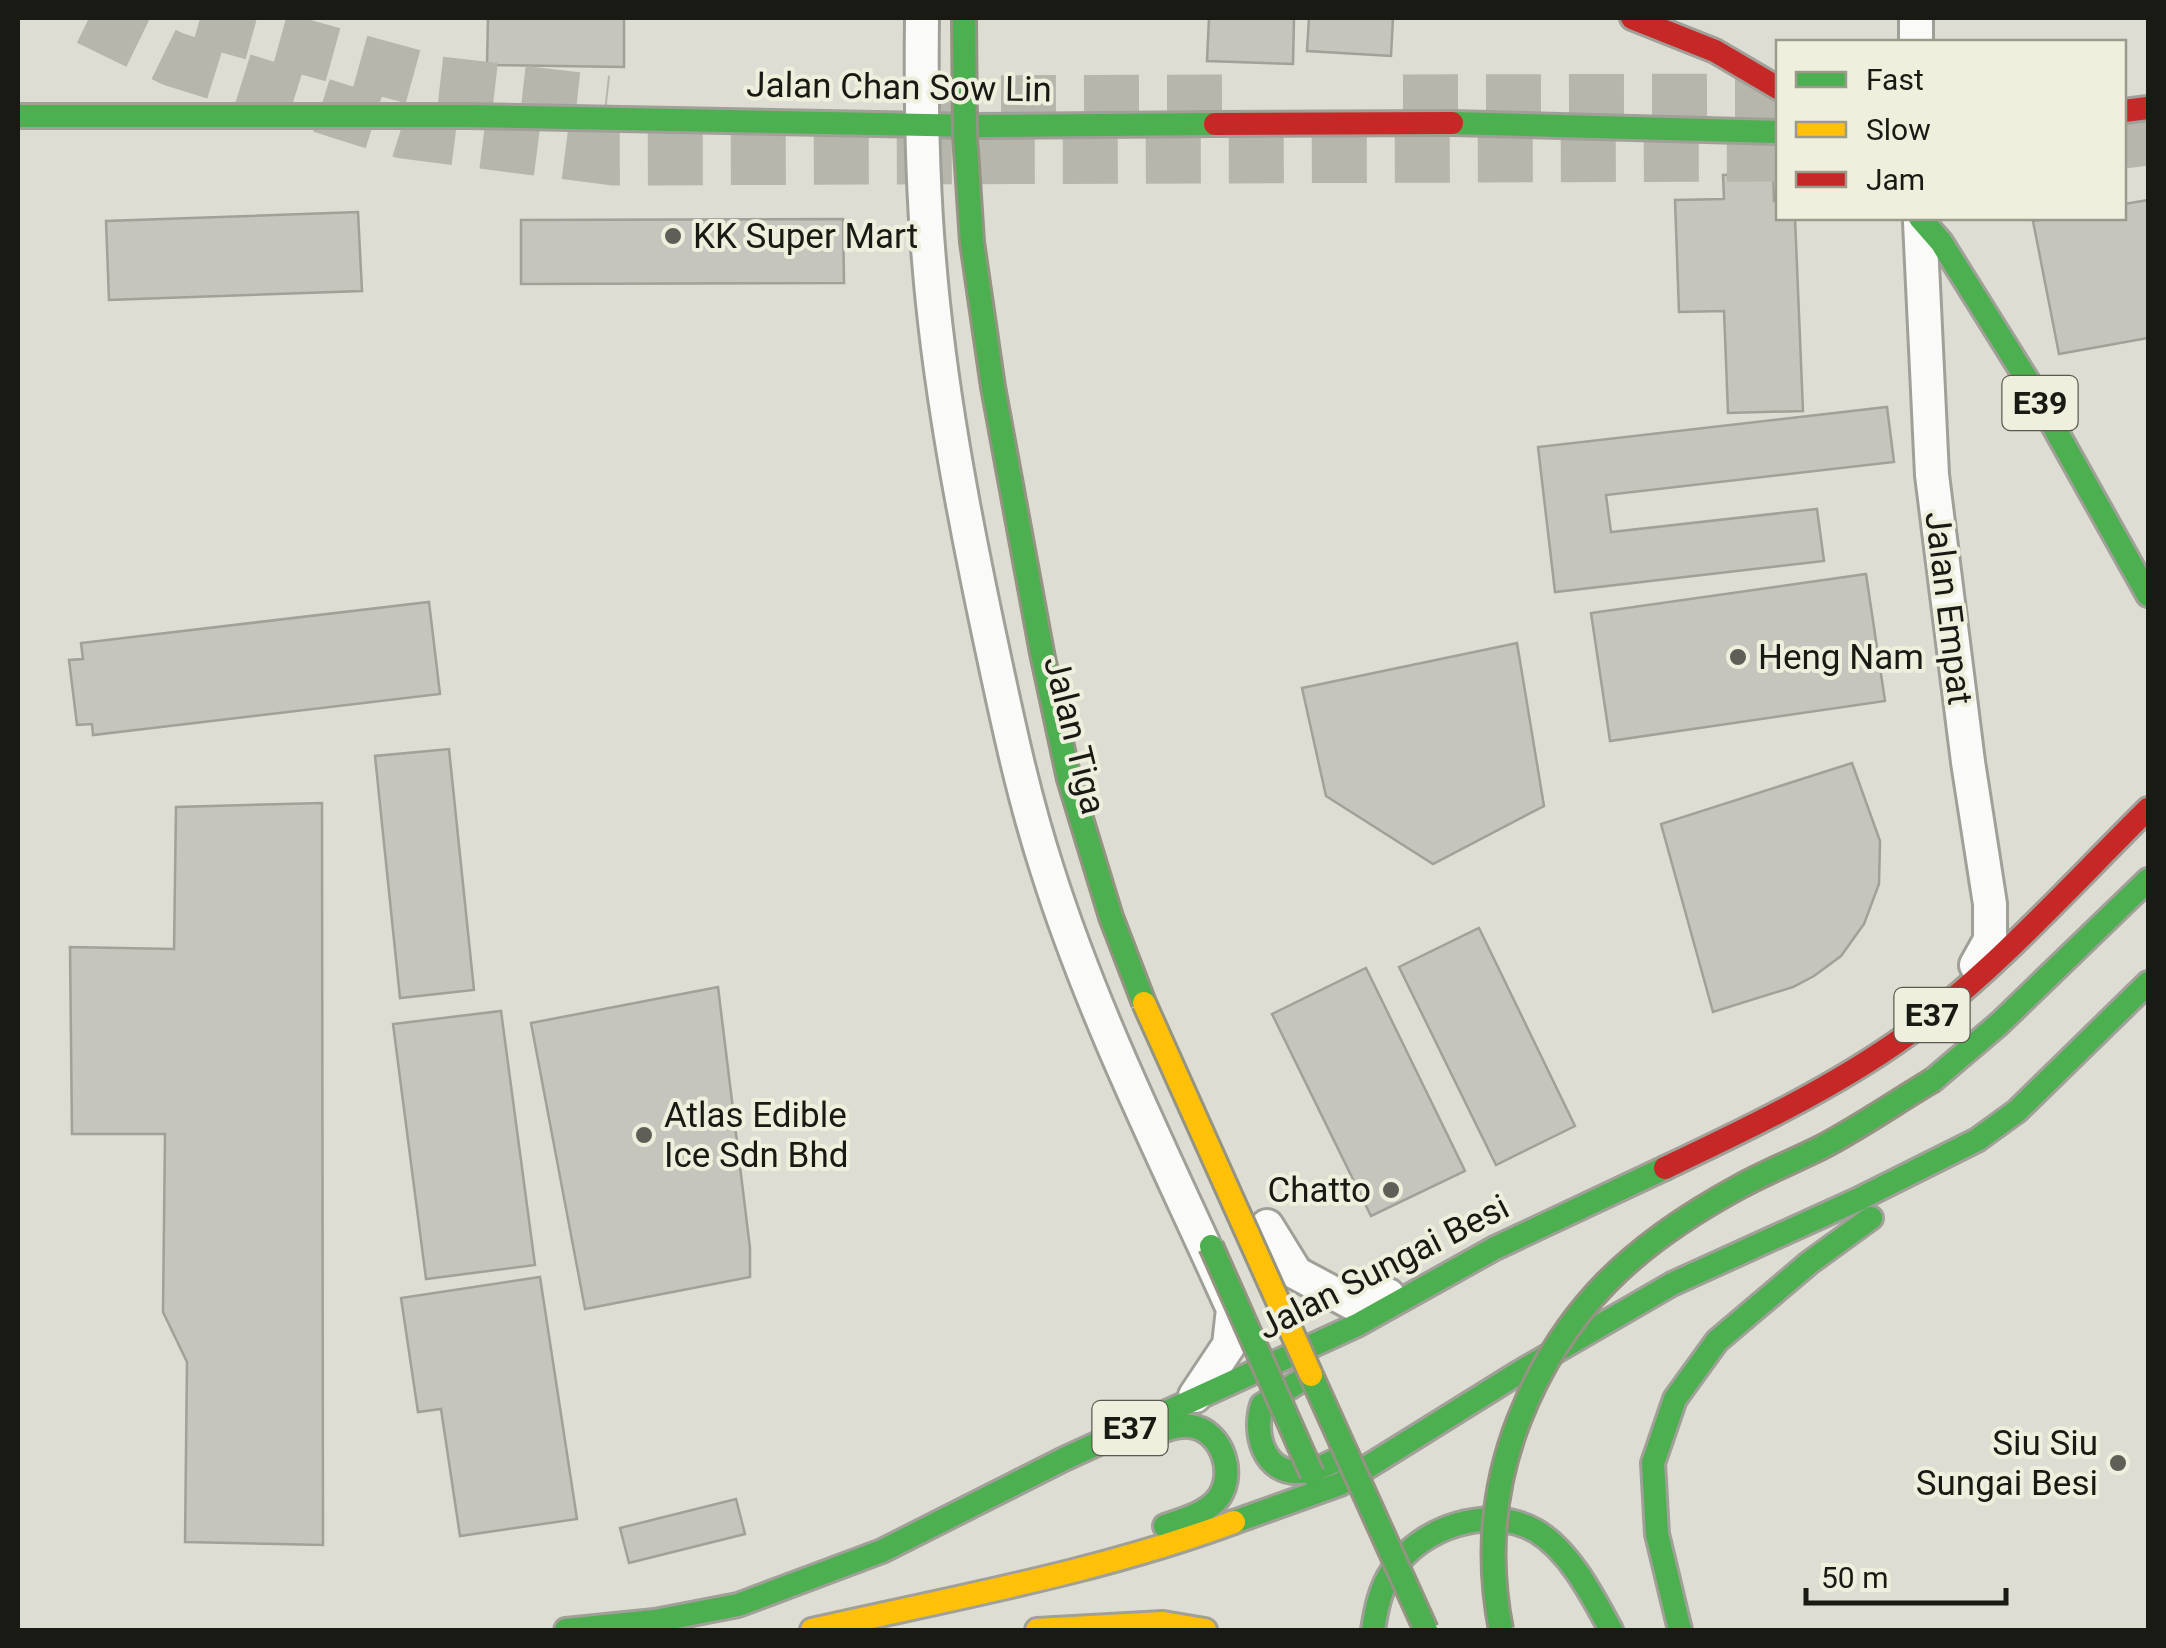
<svg xmlns="http://www.w3.org/2000/svg" width="2166" height="1648" font-family="Roboto,sans-serif">
<style>
.building{fill:#c5c5bd;stroke:#a1a099;stroke-width:2.5}
.lines{fill:none;stroke-linecap:round;stroke-linejoin:round}
.highway-tunnel{stroke:#b7b6ad;stroke-width:55;stroke-dasharray:55 28;stroke-linecap:butt}
.street-casing{stroke:#a0a099;stroke-width:38}
.fast-casing{stroke:#a0a099;stroke-width:28}
.slow-casing{stroke:#a0a099;stroke-width:28}
.jam-casing{stroke:#a0a099;stroke-width:28}
.street{stroke:#fafaf8;stroke-width:32}
.fast{stroke:#4caf50;stroke-width:22}
.slow{stroke:#ffc107;stroke-width:22}
.jam{stroke:#c62828;stroke-width:22}
.fast-bridge-casing{stroke:#959483;stroke-width:28;stroke-linecap:butt}
.slow-bridge-casing{stroke:#959483;stroke-width:28;stroke-linecap:butt}
.fast-bridge{stroke:#4caf50;stroke-width:22}
.slow-bridge{stroke:#ffc107;stroke-width:22}
.poi-dot{fill:#5f5e57;stroke:#efefdd;stroke-width:4}
.labels{text-anchor:middle;stroke-width:8;stroke-linejoin:round;paint-order:stroke}
.shield{fill:#efefdd;stroke:#5a5a50;stroke-width:2.5}
.shield-label{font-size:32px;font-weight:bold;fill:#1a1a14}
.street-label{font-size:35px;fill:#1a1a14;stroke:#efefdd}
.poi-label{font-size:35px;fill:#1a1a14;stroke:#efefdd;text-anchor:start}
</style>
<rect width="100%" height="100%" fill="#deddd3"/>
<!-- building -->
<g class="building">
<polygon points="488,18 624,18 624,67 487,65"/>
<polygon points="1209,18 1294,18 1293,64 1207,61"/>
<polygon points="1309,18 1393,18 1391,56 1307,51"/>
<polygon points="1773,173 1774,201 1778,200 1778,218 1795,218 1803,411 1728,413 1724,311 1679,312 1675,200 1724,199 1723,175"/>
<polygon points="2148,200 2148,338 2059,354 2033,221 2053,218 2124,218 2124,204"/>
<polygon points="358,212 362,291 109,300 106,221"/>
<polygon points="843,219 844,283 521,284 521,220"/>
<polygon points="1887,407 1894,462 1606,495 1611,532 1817,509 1824,561 1555,592 1538,447"/>
<polygon points="1866,574 1885,701 1610,741 1591,613"/>
<polygon points="429,602 440,694 93,735 92,724 77,725 69,660 83,659 81,643"/>
<polygon points="1517,643 1544,806 1433,864 1326,796 1302,688"/>
<polygon points="449,749 474,990 400,998 375,756"/>
<polygon points="1852,763 1880,841 1879,884 1864,924 1841,956 1814,976 1793,987 1713,1012 1661,824"/>
<polygon points="322,803 323,1545 185,1542 187,1362 163,1312 165,1134 72,1134 70,947 174,949 176,807"/>
<polygon points="1479,928 1575,1126 1496,1165 1399,967"/>
<polygon points="1366,968 1465,1171 1371,1216 1272,1014"/>
<polygon points="718,987 750,1248 750,1277 585,1309 531,1023"/>
<polygon points="501,1011 535,1265 426,1279 393,1024"/>
<polygon points="540,1277 577,1519 460,1536 441,1409 418,1412 401,1298"/>
<polygon points="736,1499 745,1534 629,1563 620,1528"/>
</g>
<g class="lines">
<!-- highway-tunnel -->
<g class="highway-tunnel">
<polyline points="89,18 173,59 403,131 614,158 1778,154"/>
<polyline points="200,18 439,84 607,103"/>
<polyline points="1403,102 1778,101"/>
<polyline points="918,103 1237,102"/>
<polyline points="2124,141 2148,138"/>
</g>
<!-- street casing -->
<g class="street-casing">
<g id="street">
<path d="M922,18C921,98 922,179 929,260C939,385 963,511 989,634C1006,713 1022,792 1047,869C1095,1021 1168,1164 1233,1309L1229,1345L1195,1396"/>
<polyline points="1916,42 1916,18"/>
<polyline points="1920,222 1932,475 1968,762 1990,904 1990,940 1976,965"/>
<polyline points="1267,1226 1296,1273 1352,1303 1388,1295"/>
</g>
</g>
<!-- fast casing -->
<g class="fast-casing">
<g id="fast">
<polyline points="18,116 468,116 977,126 1215,124"/>
<polyline points="1452,123 1778,132"/>
<polyline points="1920,218 1941,242 2031,386 2148,595"/>
<polyline points="1933,1080 2000,1023 2148,880"/>
<path d="M1308,1376L1262,1405C1253,1434 1264,1474 1300,1472C1317,1471 1332,1462 1347,1455"/>
<path d="M1144,1438C1158,1433 1174,1424 1190,1426C1224,1430 1238,1479 1215,1502C1202,1515 1182,1520 1165,1526"/>
<polyline points="1234,1522 1340,1484 1520,1372 1672,1284 1857,1200 1977,1140 2017,1111 2148,983"/>
<polyline points="566,1630 655,1621 738,1605 882,1551 1064,1459 1357,1325 1495,1248 1665,1168"/>
<path d="M1373,1630C1376,1610 1380,1589 1392,1571C1420,1527 1490,1504 1536,1531C1570,1551 1593,1597 1611,1630"/>
<polyline points="1680,1630 1657,1534 1653,1463 1675,1399 1717,1341 1809,1263 1871,1218"/>
</g>
</g>
<!-- slow casing -->
<g class="slow-casing">
<g id="slow">
<path d="M812,1630C953,1598 1099,1572 1234,1522"/>
<polyline points="1037,1630 1163,1623 1205,1630"/>
</g>
</g>
<!-- jam casing -->
<g class="jam-casing">
<g id="jam">
<polyline points="1632,18 1715,51 1778,88"/>
<polyline points="2124,111 2148,108"/>
<polyline points="1215,124 1452,123"/>
<path d="M1665,1168C1745,1130 1835,1087 1907,1035C1992,974 2073,883 2148,809"/>
</g>
</g>
<!-- street -->
<use href="#street" class="street"/>
<!-- fast -->
<use href="#fast" class="fast"/>
<!-- slow -->
<use href="#slow" class="slow"/>
<!-- jam -->
<use href="#jam" class="jam"/>
<!-- fast-bridge casing -->
<g class="fast-bridge-casing">
<g id="fast-bridge">
<polyline points="964,18 965,135 972,242 993,387 1042,653 1069,779 1111,917 1144,1003"/>
<polyline points="1211,1246 1312,1474"/>
<polyline points="1311,1375 1426,1630"/>
<path d="M1501,1630C1487,1558 1492,1489 1519,1420C1563,1308 1634,1244 1739,1187C1766,1172 1794,1161 1822,1147C1860,1127 1896,1102 1933,1080"/>
</g>
</g>
<!-- slow-bridge casing -->
<g class="slow-bridge-casing">
<polyline id="slow-bridge" points="1144,1003 1311,1375"/>
</g>
<!-- fast-bridge -->
<use href="#fast-bridge" class="fast-bridge"/>
<!-- slow-bridge -->
<use href="#slow-bridge" class="slow-bridge"/>
</g>
<!-- markers -->
<g class="poi-dot">
<circle cx="673" cy="236" r="10"/>
<circle cx="1738" cy="657" r="10"/>
<circle cx="644" cy="1135" r="10"/>
<circle cx="1391" cy="1190" r="10"/>
<circle cx="2118" cy="1463" r="10"/>
</g>
<g class="labels">
<!-- shield labels -->
<g class="shield">
<rect x="2002.5" y="376" width="75" height="54" rx="8"/>
<rect x="1894.5" y="988" width="75" height="54" rx="8"/>
<rect x="1092.5" y="1401" width="75" height="54" rx="8"/>
</g>
<g class="shield-label">
<text x="2040" y="414">E39</text>
<text x="1932" y="1026">E37</text>
<text x="1130" y="1439">E37</text>
</g>
<!-- street labels -->
<g class="street-label">
<text transform="translate(899 87) rotate(1)" y="12">Jalan Chan Sow Lin</text>
<text transform="translate(1949 608) rotate(83)" y="12">Jalan Empat</text>
<text transform="translate(1075 735) rotate(76)" y="12">Jalan Tiga</text>
<text transform="translate(1383 1267) rotate(-27)" y="12">Jalan Sungai Besi</text>
</g>
<!-- poi labels -->
<g class="poi-label">
<text x="693" y="248">KK Super Mart</text>
<text x="1758" y="669">Heng Nam</text>
<text x="664" y="1127">Atlas Edible<tspan x="664" dy="40">Ice Sdn Bhd</tspan></text>
<text x="1371" y="1202" text-anchor="end">Chatto</text>
<text x="2098" y="1455" text-anchor="end">Siu Siu<tspan x="2098" dy="40">Sungai Besi</tspan></text>
</g>
</g>
<!-- border -->
<rect width="2166" height="1648" fill="none" stroke="#1a1a14" stroke-width="40"/>
<!-- legend -->
<rect x="1776" y="40" width="350" height="180" fill="#efefdd" stroke="#9a9a8d" stroke-width="2.5"/>
<rect x="1796" y="72" width="50" height="15" fill="#4caf50" stroke="#9a9a8d" stroke-width="2.5"/>
<text x="1866" y="90" font-size="30" fill="#1a1a14">Fast</text>
<rect x="1796" y="122" width="50" height="15" fill="#ffc107" stroke="#9a9a8d" stroke-width="2.5"/>
<text x="1866" y="140" font-size="30" fill="#1a1a14">Slow</text>
<rect x="1796" y="172" width="50" height="15" fill="#c62828" stroke="#9a9a8d" stroke-width="2.5"/>
<text x="1866" y="190" font-size="30" fill="#1a1a14">Jam</text>
<!-- scale -->
<path d="M1806 1588v15h200v-15" fill="none" stroke="#1a1a14" stroke-width="5"/>
<text x="1821" y="1588" font-size="30" fill="#1a1a14" stroke="#efefdd" stroke-width="8" paint-order="stroke">50 m</text>
</svg>
